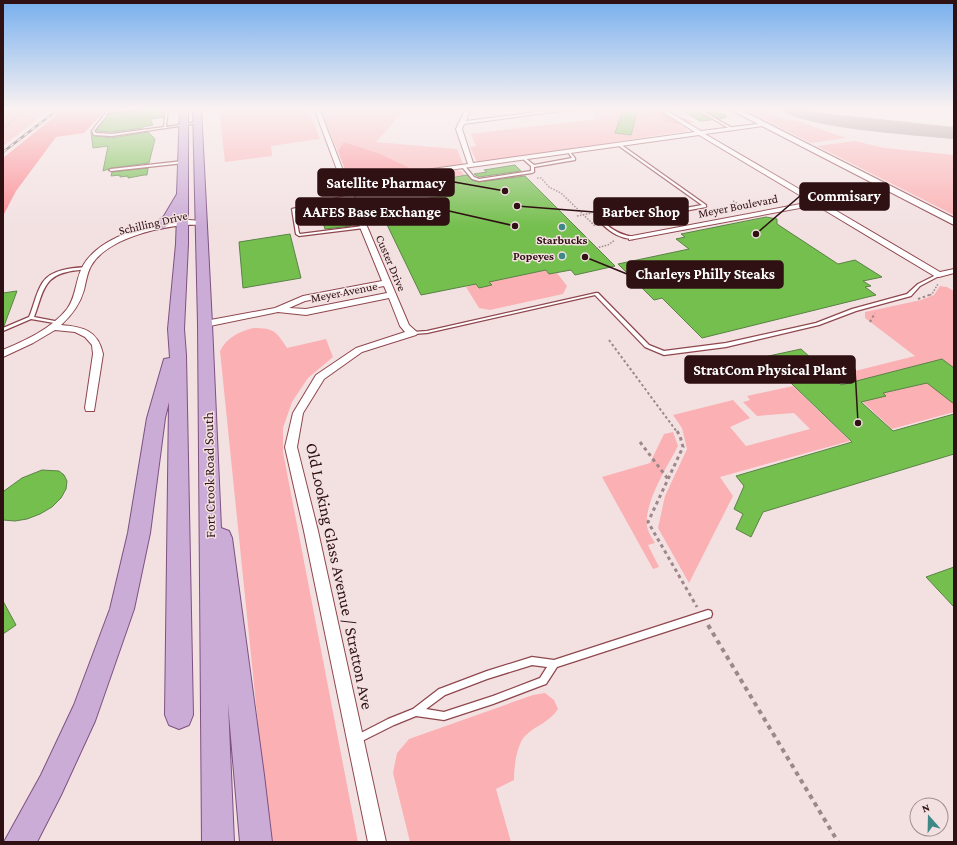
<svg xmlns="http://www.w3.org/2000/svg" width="957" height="845" font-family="'Crimson Pro',serif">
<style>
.green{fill:#fbb1b4}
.forest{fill:#fb8e95}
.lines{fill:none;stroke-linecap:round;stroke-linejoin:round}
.taxiway{fill:#a08a8b;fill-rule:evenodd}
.building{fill:#75bf4f;stroke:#5a8246}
.lane-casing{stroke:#8f474d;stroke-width:2.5}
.street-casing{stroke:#8f474d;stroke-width:2}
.secondary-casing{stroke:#8f474d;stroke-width:2}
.primary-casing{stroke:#7e5181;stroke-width:2}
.path-far3{stroke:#9e8788;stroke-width:1.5;stroke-dasharray:1.5 1.5;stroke-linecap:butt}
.path-far2{stroke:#9e8788;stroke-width:2;stroke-dasharray:2.5 2.5;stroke-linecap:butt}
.path-far1{stroke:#9e8788;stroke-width:3;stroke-dasharray:3.5 3.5;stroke-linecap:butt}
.path{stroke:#9e8788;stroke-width:4;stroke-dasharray:4.5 4.5;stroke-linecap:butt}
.lane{fill:#fff;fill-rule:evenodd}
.street{fill:#fff;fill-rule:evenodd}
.secondary{fill:#fff;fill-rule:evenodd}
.primary{fill:#cbacd7;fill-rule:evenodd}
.rail-casing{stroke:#4e3234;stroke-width:2.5}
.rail{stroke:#f3e1e2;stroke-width:1.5;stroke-dasharray:4.5;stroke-linecap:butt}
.poi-dot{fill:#3f8888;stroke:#f3e1e2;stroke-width:1.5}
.labels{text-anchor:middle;stroke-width:3;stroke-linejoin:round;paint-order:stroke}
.far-street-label{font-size:12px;fill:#2f1113;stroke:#f3e1e2}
.far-poi-label{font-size:12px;font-weight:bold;fill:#2f1113;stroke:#f3e1e2}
.street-label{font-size:14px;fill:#2f1113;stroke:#f3e1e2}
.near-street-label{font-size:17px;fill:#2f1113;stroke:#f3e1e2}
.leader{fill:none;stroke:#2f1113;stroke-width:1.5}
.callout-dot{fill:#2f1113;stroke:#f3e1e2;stroke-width:1.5}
.callout{fill:#2f1113;stroke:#2f1113;stroke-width:1.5}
.callout-label{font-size:15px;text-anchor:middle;font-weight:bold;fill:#fff}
</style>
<rect width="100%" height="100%" fill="#f3e1e2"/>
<!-- green -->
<g class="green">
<polygon points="3,108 52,108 3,146"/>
<polygon points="219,108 308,108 320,139 271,146 272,156 225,162"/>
<polygon points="320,108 406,108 376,142 457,149 463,164 359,179 346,172"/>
<polygon points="589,108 653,108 686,128 687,131 482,162 477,162 470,147 476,146 471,134 597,119 593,115 596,114"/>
<polygon points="740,108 761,108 784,119 798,121 846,138 811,143"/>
<polygon points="855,141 885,148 954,155 954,215 817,146"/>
<polygon points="456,170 461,171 465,176 421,182 419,180 360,190 362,186 373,182"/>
<polygon points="546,270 549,274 557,273 567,286 563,294 490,310 479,308 466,287 476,284 479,288 491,285 489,281"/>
<polygon points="940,286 947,287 954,291 954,412 892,429 851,391 855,389 839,375 915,356 865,318 865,312 921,300 934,295"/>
<path d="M253,328C274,328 276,331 287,348L326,339L333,357L308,378L292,402L283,428V452L358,842H270L220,351C227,337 239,332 253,328Z"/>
<polygon points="793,386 850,441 720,477 733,496 689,583 658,528 665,496 687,449 682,428 673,415 733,400 750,418 730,427 746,446 810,429 794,413 757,416 743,402 750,400 747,396"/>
<path d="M673,432L678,446C667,467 644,503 647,526C648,532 652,538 655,543L648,545L659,567L653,569L602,477L650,463L664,434Z"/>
<path d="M545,693L554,700L558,709C549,723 536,725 525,736C516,746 514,768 514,780L496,789L511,842H410L393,773L397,753L409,739L533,695Z"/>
</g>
<!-- forest -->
<g class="forest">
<polygon points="65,108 108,108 84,133 56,137 16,191 3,216 3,158"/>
<polygon points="642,108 656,108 694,122 677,124 666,122 660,117 643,112 645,110"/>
<polygon points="344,142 380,154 416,171 392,174 374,170 360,178 346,172 338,151"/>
</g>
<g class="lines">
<!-- taxiway -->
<path class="taxiway" d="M780,108H805L823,113L954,127V139C925,136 794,128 780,108Z"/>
</g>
<!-- building -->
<g class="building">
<polygon points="149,108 164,108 164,117 150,119 153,125 142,127 143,128 112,132 96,131 108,114"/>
<polygon points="678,108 693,108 711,120 700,121"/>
<polygon points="700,108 710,108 727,117 719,119"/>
<polygon points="623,110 637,112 631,135 615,133"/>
<polygon points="91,132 94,136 112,138 148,132 155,139 149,163 111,168 103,171 108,146 93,148"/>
<polygon points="515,165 521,171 479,177 474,174 487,172 484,170"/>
<polygon points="148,168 147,175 144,175 128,178 128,176 120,177 120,175 111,176 112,172"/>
<polygon points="467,175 472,180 479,182 525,176 615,266 575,275 571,270 549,274 546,270 489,282 492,285 479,288 476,284 421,295 378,206 449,195 439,180"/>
<polygon points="345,209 351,226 325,229 320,213"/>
<polygon points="766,217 777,219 777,224 838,264 855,260 882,277 863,281 871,286 865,287 876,295 702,338 662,298 654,300 618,264 689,249 676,239 685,237 681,234"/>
<polygon points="290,234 301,278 243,288 239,242"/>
<polygon points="17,291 4,326 3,326 3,293"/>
<polygon points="801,349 841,385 942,359 954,368 954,404 927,383 883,393 886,396 861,402 893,431 954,414 954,454 763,512 751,537 736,529 743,514 734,509 744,486 736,476 852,442 764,357"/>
<polygon points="42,470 59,471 64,475 67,481 66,489 61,498 52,507 40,514 27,519 15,521 3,520 3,493 4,491 22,478"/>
<polygon points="954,567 954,607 926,577"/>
<polygon points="3,601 16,625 3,634"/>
</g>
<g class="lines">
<!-- lane casing -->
<g class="lane-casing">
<g id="lane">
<polygon points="105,108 107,108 107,111 138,108 148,108 107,113 107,115 94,131 96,133 112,134 164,127 166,108 168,108 166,127 198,122 199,123 112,136 94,135 92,131 105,114"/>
<polygon points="694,108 697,108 734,129 732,130"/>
<path d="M620,144L706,205V207L607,225C615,232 623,235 633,237V239H632C620,238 612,233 603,225V223L702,205L619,146V145Z"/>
<polygon points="569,151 575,158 575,160 534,167 534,172 532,173 479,181 472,179 462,167 465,166 474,177 479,179 531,171 531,166 523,159 523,158 524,157 534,165 572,158 568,152"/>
<polygon points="183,161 184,161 184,163 111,171 109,170 111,169"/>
<polygon points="350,195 351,195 351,197 295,211 299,233 300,234 363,226 364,226 364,228 299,236 296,234 292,209"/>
<path d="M87,267L89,268L88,269C81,270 74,270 67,272C42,277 42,297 34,317L60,322V324L31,319L3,331V328L29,317C34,306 36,292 43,282C52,269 73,268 87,267Z"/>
<polygon points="938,274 939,274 941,275 920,286 911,296 856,311 819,325 726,347 664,355 645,347 595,295 427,333 413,334 411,333 413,332 427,331 596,293 598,293 649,345 664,351 726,343 816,323 852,309 907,294 918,284"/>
<path d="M708,610L711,611L712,614L711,617L708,618L557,667L546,684L543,685L493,704L444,720L416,716L394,725L358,743L355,742L354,739L355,736L388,719L413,709L439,689L442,688L487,671L532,657L554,660ZM532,665L547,667L540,678L493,696L444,712L426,709L445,695L487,679Z"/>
</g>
</g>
<!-- street casing -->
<g class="street-casing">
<g id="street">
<path d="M314,108H319L347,181L468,164L456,129L466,108H471L466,121L568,108H583L464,124L462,129L473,163L695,132L656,108H662L701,131L765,123V125L763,126L705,134L818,200L873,191V193L823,203L940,272L954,269V273L939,277H936L816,205L629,240V236H632L811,202L699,135L349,184L409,325L418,333L416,335L362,352L324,379L303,413L297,447L318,531L386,842H368L304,531L285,447L293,413L316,375L356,348L405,332L400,326L389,298L306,315L278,312L205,327L200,324L205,321L275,308L303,296L382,281L342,183ZM384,286L387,293L306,309L289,308L305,301Z"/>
<path d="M189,220L201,221L205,223L201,225C170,223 107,237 91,266C87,273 86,282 84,290C80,304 72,315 61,325C83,327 98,330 103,354L94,411H86L85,408L93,354L92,345L85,337L75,332L55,330L33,343L3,357V350C26,340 51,329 67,309C77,296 75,278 84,264C103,234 156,222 189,220Z"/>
</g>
</g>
<!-- secondary casing -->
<g class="secondary-casing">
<polygon id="secondary" points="727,108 737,108 954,218 954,225"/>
</g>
<!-- primary casing -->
<g class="primary-casing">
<g id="primary">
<path d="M180,108H188V244L184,329L186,355L193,715L189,725L179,729L169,725L165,715L169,402L165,418L150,533L134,609L95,721L61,795L37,842H4L41,775L74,705L110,609L128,533L147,418L164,359L170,358L168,329L176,244L177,215C172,222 164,231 155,229L153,226L164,216L177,194Z"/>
<polygon points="193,108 201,108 212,324 221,528 229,531 232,538 264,775 272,842 240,842 228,703 234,842 202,842 198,324"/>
</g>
</g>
<!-- path-far3 -->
<g class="path-far3">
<polyline points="3,128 29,108"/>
<polyline points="537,178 541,178 549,187 561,193 595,226"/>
<polyline points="733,201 744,207"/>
<polyline points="577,216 592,213"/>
<polyline points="596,248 608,245 615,240"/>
<polyline points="930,295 932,294 938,284"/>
</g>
<!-- path-far2 -->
<g class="path-far2">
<polyline points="918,299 932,294"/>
<polyline points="870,322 875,313"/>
<polyline points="609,340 677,432"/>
</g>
<!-- path-far1 -->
<g class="path-far1">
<polyline points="677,431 680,436 683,447 648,522 697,607"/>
<polyline points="640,442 668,479"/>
</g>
<!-- path -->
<polyline class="path" points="708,625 838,842"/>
<!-- lane -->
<use href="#lane" class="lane"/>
<!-- street -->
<use href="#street" class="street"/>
<!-- secondary -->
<use href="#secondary" class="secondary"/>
<!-- primary -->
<use href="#primary" class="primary"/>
<!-- rail casing -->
<g class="rail-casing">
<polyline id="rail" points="3,152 60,108"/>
</g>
<!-- rail -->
<use href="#rail" class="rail"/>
</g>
<!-- sky -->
<linearGradient id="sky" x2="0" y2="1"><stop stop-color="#77afee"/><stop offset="0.48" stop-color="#faf2f2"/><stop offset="1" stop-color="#faf2f2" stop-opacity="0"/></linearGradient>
<rect width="957" height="226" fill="url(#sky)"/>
<!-- markers -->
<g class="poi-dot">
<circle cx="562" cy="227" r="4"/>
<circle cx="562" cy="256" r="4"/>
</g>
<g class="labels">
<!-- far-street labels -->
<g class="far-street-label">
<text transform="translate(738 206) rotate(-11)" y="4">Meyer Boulevard</text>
<text transform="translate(153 223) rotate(-13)" y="4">Schilling Drive</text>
<text transform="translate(391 263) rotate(67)" y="4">Custer Drive</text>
<text transform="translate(344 292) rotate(-11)" y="4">Meyer Avenue</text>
</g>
<!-- far-poi labels -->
<g class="far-poi-label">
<text x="562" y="244">Starbucks</text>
<text x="554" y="260" text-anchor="end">Popeyes</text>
</g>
<!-- street labels -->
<g class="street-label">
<text transform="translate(209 475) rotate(-91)" y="5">Fort Crook Road South</text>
</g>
<!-- near-street labels -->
<g class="near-street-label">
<text transform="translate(340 576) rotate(78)" y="6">Old Looking Glass Avenue / Stratton Ave</text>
</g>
</g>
<!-- callouts -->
<path class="leader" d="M505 191L454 182M756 234L800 196M515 226L449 211M517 206L594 212M585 257L627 274M858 423L855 369"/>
<g class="callout-dot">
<circle cx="505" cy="191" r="4"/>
<circle cx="756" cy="234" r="4"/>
<circle cx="515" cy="226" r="4"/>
<circle cx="517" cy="206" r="4"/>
<circle cx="585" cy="257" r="4"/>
<circle cx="858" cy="423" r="4"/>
</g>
<g class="callout">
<rect x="318" y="169" width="136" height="27" rx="4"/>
<rect x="800" y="183" width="89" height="27" rx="4"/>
<rect x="296" y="198" width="153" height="27" rx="4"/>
<rect x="594" y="198" width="94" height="27" rx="4"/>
<rect x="627" y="261" width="156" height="27" rx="4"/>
<rect x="685" y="356" width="170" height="27" rx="4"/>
</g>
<g class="callout-label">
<text x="386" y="188">Satellite Pharmacy</text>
<text x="844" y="201">Commisary</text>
<text x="372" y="217">AAFES Base Exchange</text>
<text x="641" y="217">Barber Shop</text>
<text x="705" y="279">Charleys Philly Steaks</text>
<text x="770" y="375">StratCom Physical Plant</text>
</g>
<!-- border -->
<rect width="957" height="845" fill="none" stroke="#2f1113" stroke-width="8"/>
<!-- north arrow -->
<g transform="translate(929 817) rotate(340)"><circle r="19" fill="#f3e1e2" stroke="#a58e8f"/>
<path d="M0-3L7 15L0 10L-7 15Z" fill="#3f8888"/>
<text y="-6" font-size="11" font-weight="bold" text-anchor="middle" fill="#2f1113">N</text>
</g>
</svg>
